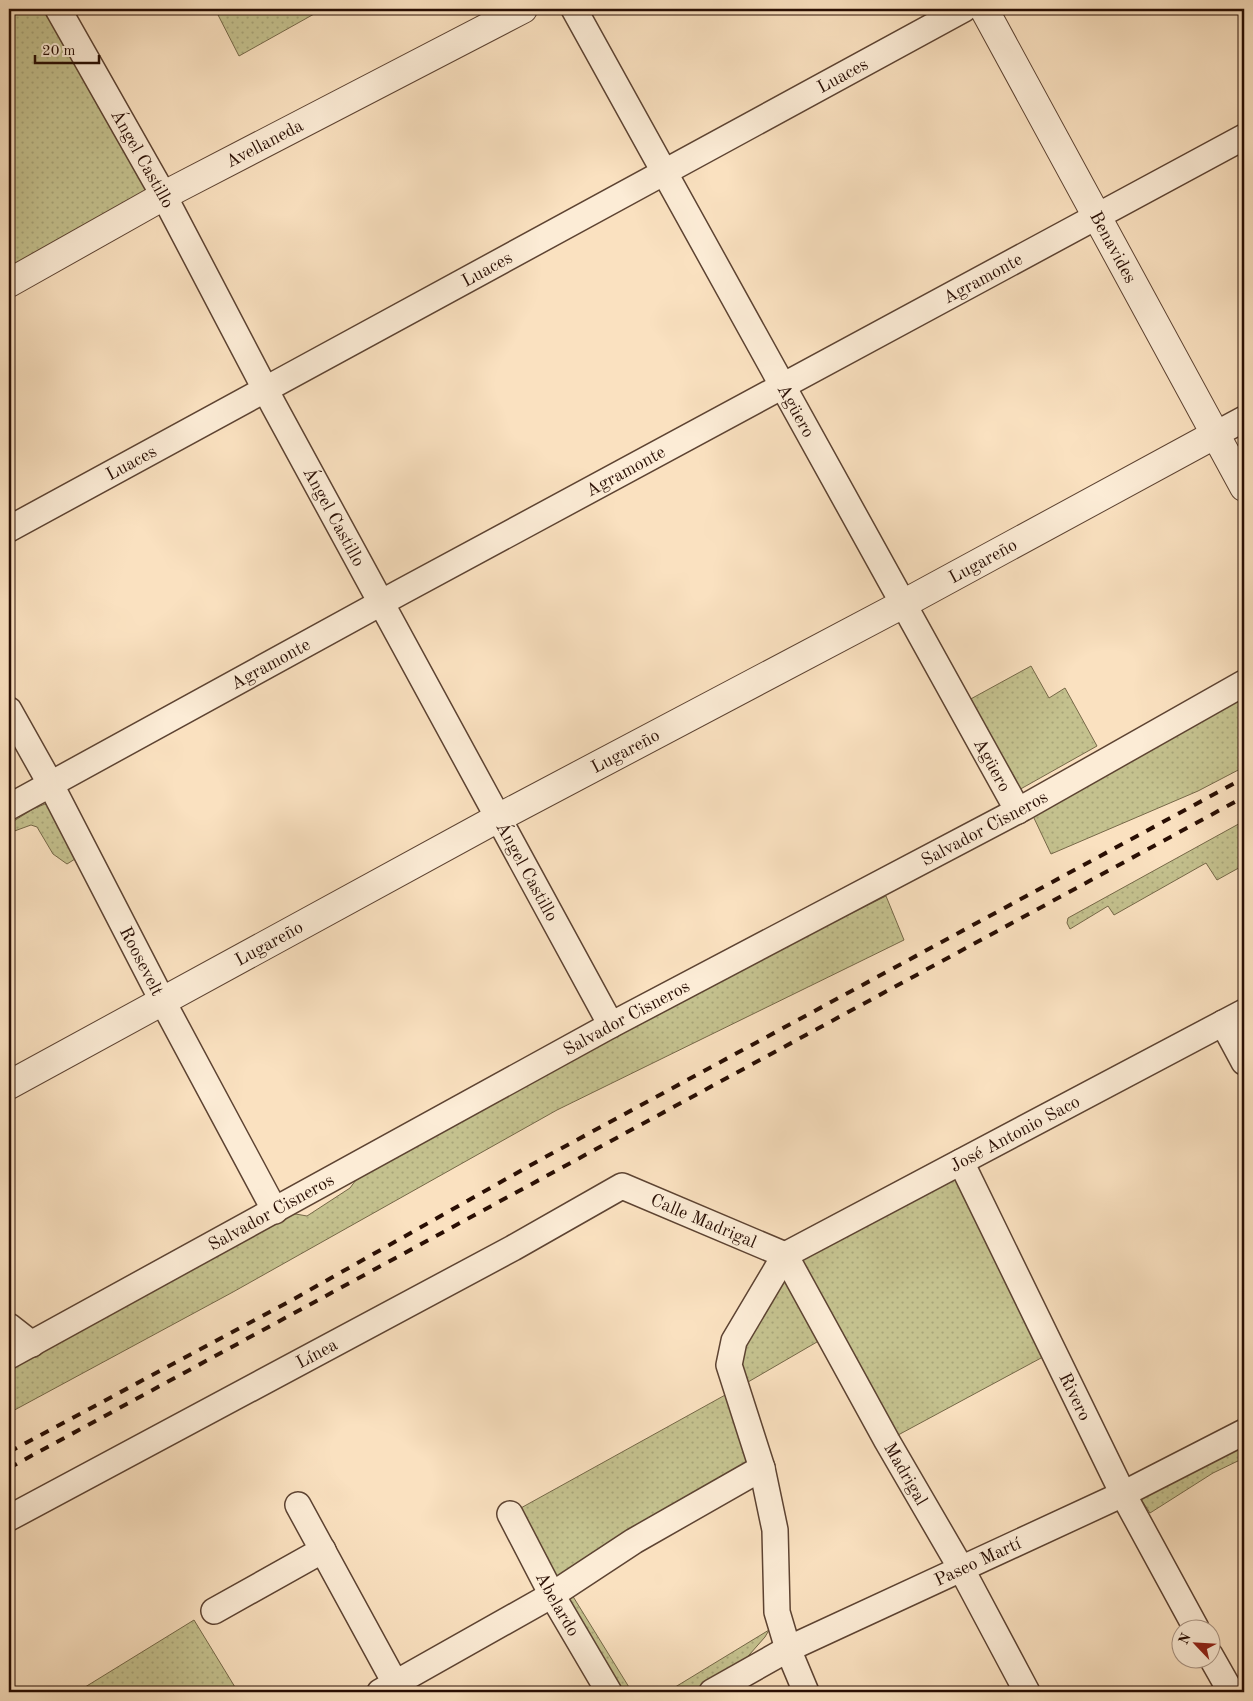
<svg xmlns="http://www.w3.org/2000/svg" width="1253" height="1701" font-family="'Old Standard TT',serif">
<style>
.grass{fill:url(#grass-dots);stroke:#766848}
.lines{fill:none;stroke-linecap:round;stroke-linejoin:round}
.minor-casing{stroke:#5d4332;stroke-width:28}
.tertiary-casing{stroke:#5d4332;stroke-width:30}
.minor{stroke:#fcecd6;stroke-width:25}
.tertiary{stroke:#fcecd6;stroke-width:28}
.rail{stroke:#290e03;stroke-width:4;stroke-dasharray:9 9;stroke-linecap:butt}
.labels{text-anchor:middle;stroke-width:4;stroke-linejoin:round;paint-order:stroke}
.street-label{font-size:18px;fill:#290e03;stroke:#fcecd6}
</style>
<defs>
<pattern id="grass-dots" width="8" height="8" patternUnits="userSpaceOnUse" patternTransform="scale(1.25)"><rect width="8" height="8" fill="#c4c18e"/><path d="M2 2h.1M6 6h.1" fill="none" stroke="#a8a579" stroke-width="1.8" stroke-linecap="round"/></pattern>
</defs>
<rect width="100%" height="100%" fill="#fae1c0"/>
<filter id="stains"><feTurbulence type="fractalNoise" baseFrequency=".004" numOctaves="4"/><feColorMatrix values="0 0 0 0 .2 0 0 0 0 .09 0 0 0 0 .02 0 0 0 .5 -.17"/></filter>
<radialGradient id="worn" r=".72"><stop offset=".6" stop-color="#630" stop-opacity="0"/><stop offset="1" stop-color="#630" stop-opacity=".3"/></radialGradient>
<!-- grass -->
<g class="grass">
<polygon points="9,9 62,9 164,196 9,282"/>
<polygon points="215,9 323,9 239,56"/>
<polygon points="1031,666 1049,698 1065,688 1097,746 1017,791 967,701"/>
<polygon points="1244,695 1244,767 1198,791 1051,854 1033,816"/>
<polygon points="45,804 56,811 75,859 67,864 53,854 37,827 31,825 9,833 9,824 33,809"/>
<polygon points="1244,821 1244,865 1217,880 1206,863 1114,915 1108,906 1070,929 1067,923 1068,918"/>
<polygon points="886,896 904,940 557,1110 233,1292 9,1413 9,1364 290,1213 307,1216 350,1188 361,1173 573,1052"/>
<polygon points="961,1162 1054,1351 887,1441 829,1335 736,1389 762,1468 569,1590 632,1692 609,1692 510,1514 736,1389 729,1365 785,1255"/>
<polygon points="1244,1442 1244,1458 1213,1473 1150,1513 1139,1496"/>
<polygon points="194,1620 238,1692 77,1692"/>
<polygon points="769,1630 765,1637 719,1689 721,1692 667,1692"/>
</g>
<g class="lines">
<!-- minor casing -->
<g class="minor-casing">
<g id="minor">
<path id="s1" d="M58,9L164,196L274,406L611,1025"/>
<path id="s2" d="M574,9L1018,811"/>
<polyline points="1216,434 1244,419"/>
<path id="s3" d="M9,529L964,9"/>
<path id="s4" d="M9,710L51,785L163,1002L275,1211"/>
<path id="s5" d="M9,807L399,593L1244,137"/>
<polyline points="1223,1023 1244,1062"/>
<path id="s6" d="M961,1162L1123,1494L1196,1628"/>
<path id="s7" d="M785,1255L1244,1012"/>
<path id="s8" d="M785,1255L887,1441L962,1570L1027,1692"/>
<polyline points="785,1255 734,1341 729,1365 762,1468 775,1530 777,1612 788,1649 806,1692"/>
<polyline points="9,1326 32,1344"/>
<path id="s9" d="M9,1356L611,1025L1023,808L1244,683"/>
<polyline points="298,1505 400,1692"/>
<path id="s10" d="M510,1514L552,1595L609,1692"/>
<path id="s11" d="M9,1518L513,1248L622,1186L785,1255"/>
<polyline points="214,1611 323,1550"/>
<polyline points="1210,1655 1231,1692"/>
<polyline points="380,1692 552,1595 634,1541 762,1468"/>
<path id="s12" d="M712,1692L788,1649L1123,1494L1244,1432"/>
</g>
</g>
<!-- tertiary casing -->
<g class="tertiary-casing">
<g id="tertiary">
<path id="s13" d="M984,9L1244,487"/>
<path id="s14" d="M9,283L176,189L523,9"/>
<path id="s15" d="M9,1085L498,818L903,604L1216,434"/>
</g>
</g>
<!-- minor -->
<use href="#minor" class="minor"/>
<!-- tertiary -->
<use href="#tertiary" class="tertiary"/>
<!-- rail -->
<g class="rail">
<polyline points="9,1452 292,1300 538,1161 1244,778"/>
<polyline points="9,1468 1244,797"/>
</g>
</g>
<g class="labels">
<!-- street labels -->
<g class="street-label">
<text dy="6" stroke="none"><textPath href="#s3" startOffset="949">Luaces</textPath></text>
<text dy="6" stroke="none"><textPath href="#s14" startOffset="291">Avellaneda</textPath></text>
<text dy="6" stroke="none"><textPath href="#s1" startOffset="172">Ángel Castillo</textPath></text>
<text dy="6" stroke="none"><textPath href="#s13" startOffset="271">Benavides</textPath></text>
<text dy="6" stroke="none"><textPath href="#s3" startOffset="544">Luaces</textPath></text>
<text dy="6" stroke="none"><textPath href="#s5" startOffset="1108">Agramonte</textPath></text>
<text dy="6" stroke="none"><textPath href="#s2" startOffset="459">Agüero</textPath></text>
<text dy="6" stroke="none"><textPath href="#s3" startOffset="139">Luaces</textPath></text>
<text dy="6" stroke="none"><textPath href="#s5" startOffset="702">Agramonte</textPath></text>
<text dy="6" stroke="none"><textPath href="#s1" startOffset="578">Ángel Castillo</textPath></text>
<text dy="6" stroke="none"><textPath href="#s15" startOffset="1106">Lugareño</textPath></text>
<text dy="6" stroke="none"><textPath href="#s5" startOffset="298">Agramonte</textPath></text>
<text dy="6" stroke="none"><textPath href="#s15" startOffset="701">Lugareño</textPath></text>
<text dy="6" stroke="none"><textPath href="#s2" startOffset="864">Agüero</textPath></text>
<text dy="6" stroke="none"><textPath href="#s9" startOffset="1109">Salvador Cisneros</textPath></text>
<text dy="6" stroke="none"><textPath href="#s1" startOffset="982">Ángel Castillo</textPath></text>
<text dy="6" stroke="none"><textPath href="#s15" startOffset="296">Lugareño</textPath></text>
<text dy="6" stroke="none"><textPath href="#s4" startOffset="284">Roosevelt</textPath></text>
<text dy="6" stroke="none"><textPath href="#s9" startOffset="704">Salvador Cisneros</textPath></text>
<text dy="6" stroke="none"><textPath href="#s7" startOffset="260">José Antonio Saco</textPath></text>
<text dy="6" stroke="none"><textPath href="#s9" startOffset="299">Salvador Cisneros</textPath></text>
<text dy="6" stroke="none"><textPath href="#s11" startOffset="786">Calle Madrigal</textPath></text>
<text dy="6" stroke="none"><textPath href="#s11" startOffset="349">Línea</textPath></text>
<text dy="6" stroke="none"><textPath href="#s6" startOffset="261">Rivero</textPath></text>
<text dy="6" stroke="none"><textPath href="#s8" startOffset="250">Madrigal</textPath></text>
<text dy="6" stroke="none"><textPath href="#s12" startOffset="296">Paseo Martí</textPath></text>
<text dy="6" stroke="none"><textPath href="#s10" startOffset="102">Abelardo</textPath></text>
</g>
</g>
<!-- margin -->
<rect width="1253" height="1701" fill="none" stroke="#fae1c0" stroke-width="30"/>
<rect x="10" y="10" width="1233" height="1681" fill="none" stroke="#290e03" stroke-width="2.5"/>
<rect x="15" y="15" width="1223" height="1671" fill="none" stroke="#290e03"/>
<!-- north arrow -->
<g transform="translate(1196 1644) rotate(295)"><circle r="24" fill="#fcecd6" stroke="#a89382"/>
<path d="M0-4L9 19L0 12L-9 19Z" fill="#8f2418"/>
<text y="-8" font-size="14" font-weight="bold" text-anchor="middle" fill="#290e03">N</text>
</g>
<!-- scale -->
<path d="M35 55v8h64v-8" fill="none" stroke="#290e03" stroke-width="2.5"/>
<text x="42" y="55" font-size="15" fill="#290e03" stroke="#fcecd6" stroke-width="4" paint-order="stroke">20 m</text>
<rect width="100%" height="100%" filter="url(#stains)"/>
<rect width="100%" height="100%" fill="url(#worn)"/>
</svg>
